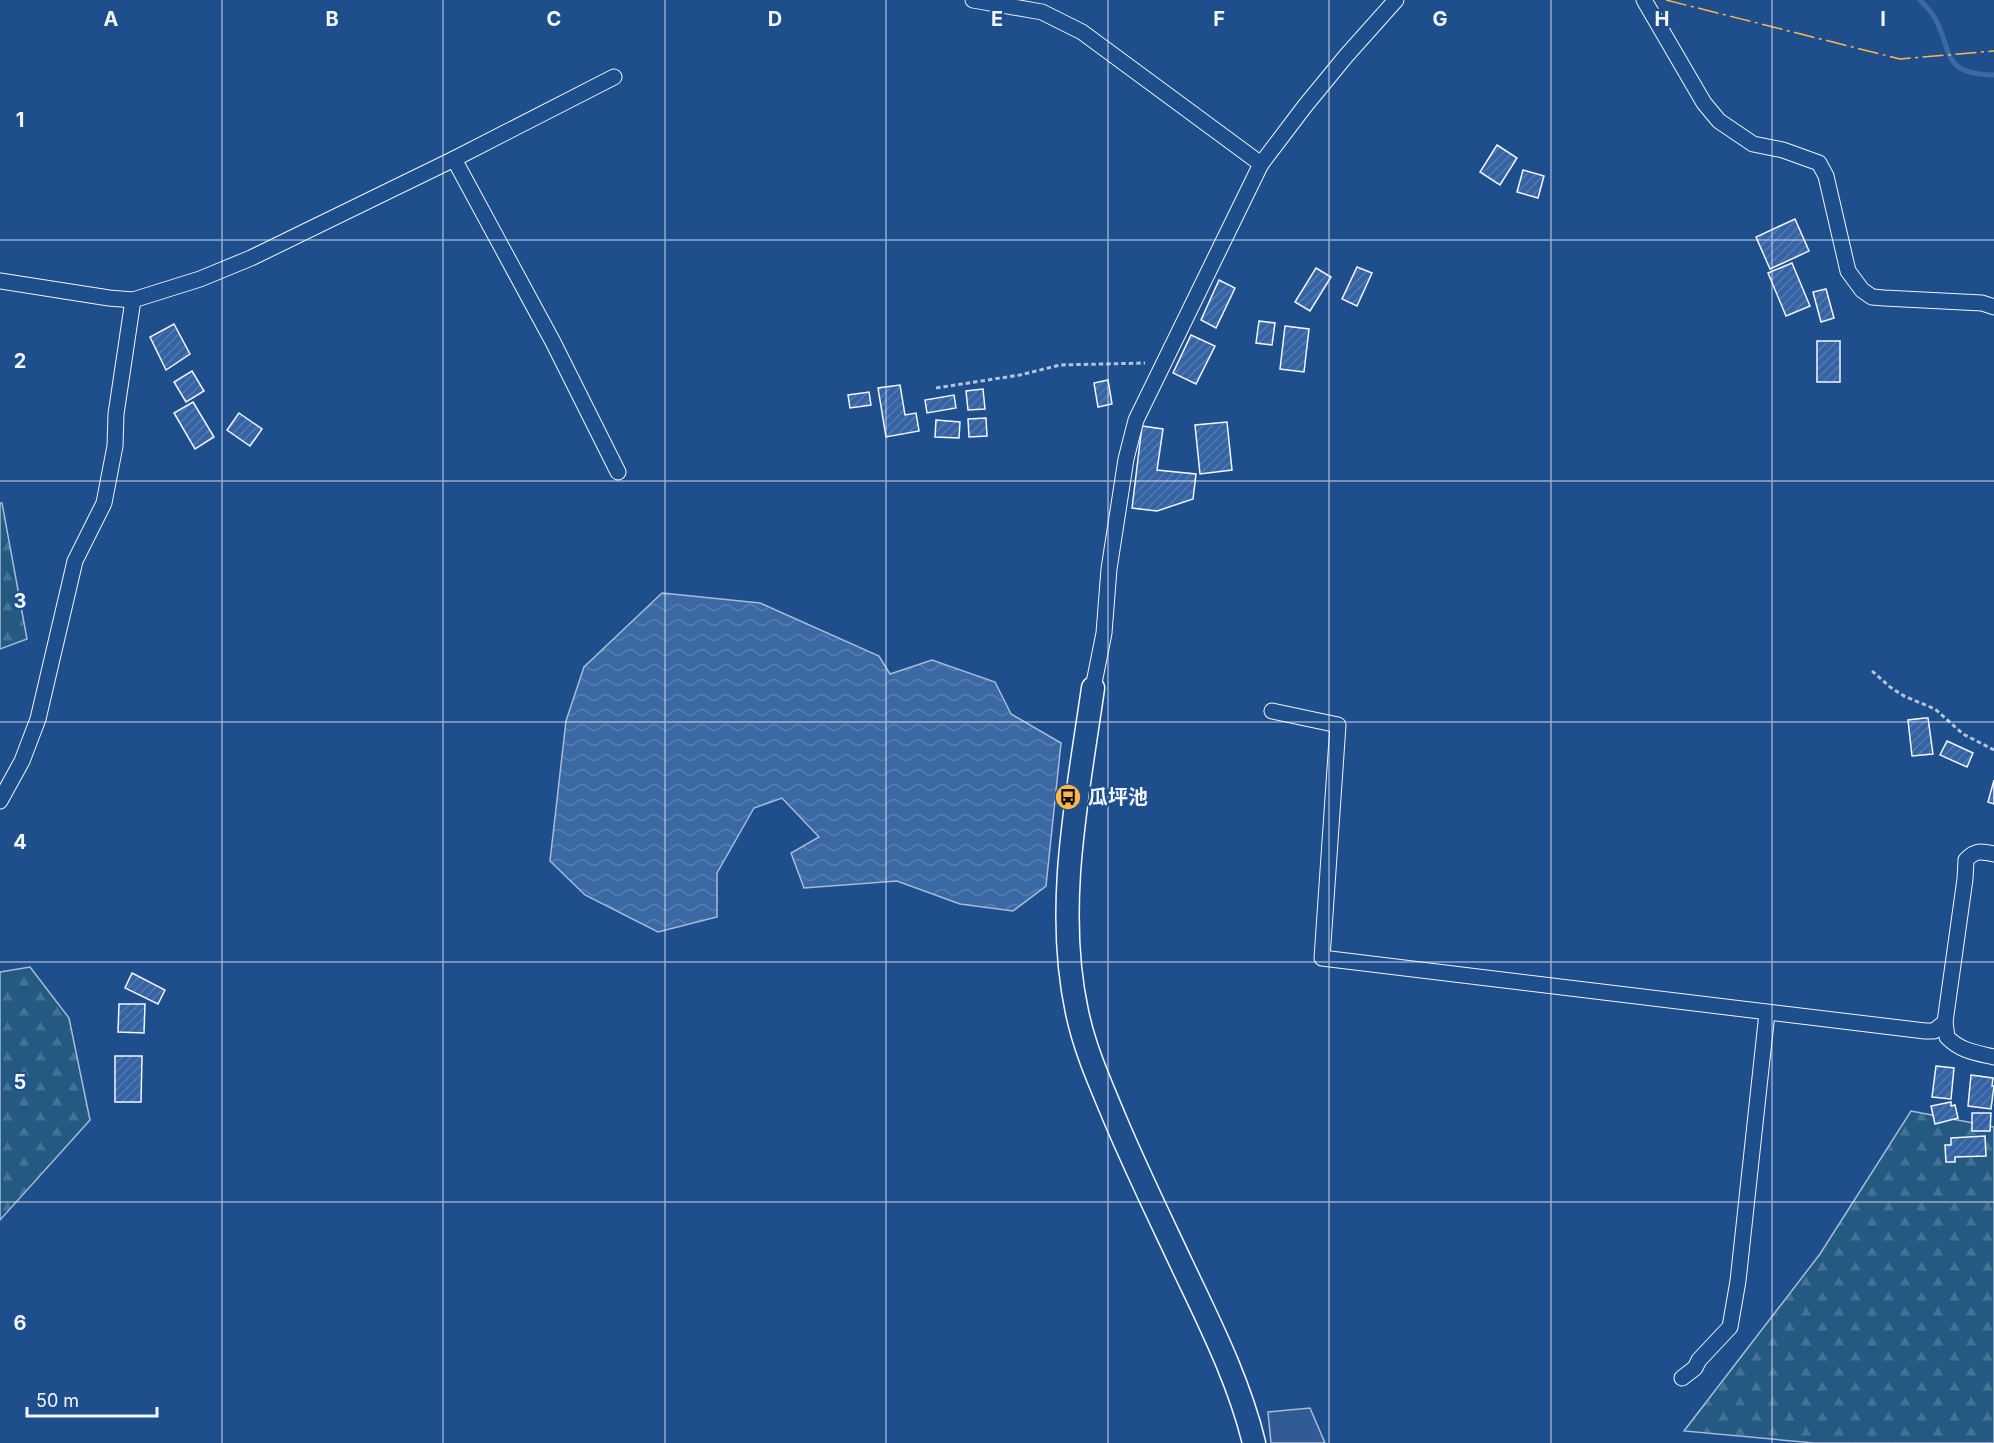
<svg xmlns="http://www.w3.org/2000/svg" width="1994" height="1443" font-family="Inter,'Noto Sans JP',sans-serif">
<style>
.forest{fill:url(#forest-firs);stroke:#a8bbd7;stroke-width:1.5}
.parking{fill:#305b95;stroke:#a8bbd7;stroke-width:1.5}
.water{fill:url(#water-waves);stroke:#a8bbd7;stroke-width:1.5}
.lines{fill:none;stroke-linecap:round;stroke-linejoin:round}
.stream{stroke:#3b69a3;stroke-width:5}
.building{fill:url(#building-hatch);stroke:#f2f6ff;stroke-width:1.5}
.street-casing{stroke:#f2f6ff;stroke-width:17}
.secondary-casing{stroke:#f2f6ff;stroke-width:25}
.path{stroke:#b3c4dc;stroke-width:3;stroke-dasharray:4.5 3;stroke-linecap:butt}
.street{stroke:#1f4e8c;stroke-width:15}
.secondary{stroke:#1f4e8c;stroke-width:22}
.power{stroke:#ffb74d;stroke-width:1.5;stroke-dasharray:21 4.5 3 4.5;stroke-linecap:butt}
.grid{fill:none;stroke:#f2f6ff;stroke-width:1.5;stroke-opacity:0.55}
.labels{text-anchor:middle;stroke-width:4.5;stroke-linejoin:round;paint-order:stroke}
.poi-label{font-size:20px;font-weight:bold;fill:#f2f6ff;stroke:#1f4e8c;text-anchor:start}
.grid-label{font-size:20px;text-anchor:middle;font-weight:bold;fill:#f2f6ff;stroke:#1f4e8c;stroke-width:4.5;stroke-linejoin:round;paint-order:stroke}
</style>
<defs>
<pattern id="forest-firs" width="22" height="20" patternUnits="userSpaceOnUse" patternTransform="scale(1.5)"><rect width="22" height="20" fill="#245a82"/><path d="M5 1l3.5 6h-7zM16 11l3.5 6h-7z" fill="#447295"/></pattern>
<pattern id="water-waves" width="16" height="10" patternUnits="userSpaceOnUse" patternTransform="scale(1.5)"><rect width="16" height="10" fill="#3b69a3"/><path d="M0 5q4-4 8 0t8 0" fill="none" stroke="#587fb1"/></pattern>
<pattern id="building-hatch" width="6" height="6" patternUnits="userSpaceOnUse" patternTransform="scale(1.5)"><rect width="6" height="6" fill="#3563a3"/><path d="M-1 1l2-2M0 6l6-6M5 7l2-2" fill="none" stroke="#537ab1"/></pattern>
</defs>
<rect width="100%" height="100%" fill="#1f4e8c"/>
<!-- forest -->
<g class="forest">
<polygon points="0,503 2,503 27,639 0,649"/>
<polygon points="30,967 69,1018 90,1120 0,1220 0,972"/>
<polygon points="1911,1111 1994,1127 1994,1443 1814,1443 1684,1431 1820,1254"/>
</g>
<!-- parking -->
<polygon class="parking" points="1310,1408 1325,1443 1271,1443 1268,1412"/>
<!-- water -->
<polygon class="water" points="662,593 760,603 879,656 890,674 932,660 995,682 1011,714 1061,743 1046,886 1013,911 960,904 897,881 804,888 791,853 819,837 782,798 754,808 717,873 717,917 658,932 585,895 550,861 566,721 584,667"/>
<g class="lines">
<!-- stream -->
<path class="stream" d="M1920,0C1924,5 1929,9 1933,15C1954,49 1938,74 1994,75"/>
</g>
<!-- building -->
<g class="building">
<polygon points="1497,145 1517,158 1500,185 1480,172"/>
<polygon points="1523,170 1544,176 1538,198 1517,192"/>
<polygon points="1795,219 1809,251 1770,269 1756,237"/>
<polygon points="1792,263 1810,306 1786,316 1768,273"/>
<polygon points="1357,267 1372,273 1357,306 1342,299"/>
<polygon points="1316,268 1331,277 1310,311 1295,302"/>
<polygon points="1219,280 1235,288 1216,328 1201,320"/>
<polygon points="1826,289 1834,318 1821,322 1813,292"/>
<polygon points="1259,321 1275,323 1272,345 1256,343"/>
<polygon points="174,324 190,354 166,370 150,337"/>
<polygon points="1285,326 1309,329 1304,372 1280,369"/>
<polygon points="1191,335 1215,346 1196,384 1173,373"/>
<rect x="1817" y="341" width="23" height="41"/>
<polygon points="192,371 204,391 186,402 174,382"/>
<polygon points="1108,380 1112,404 1098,407 1094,383"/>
<polygon points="900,385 905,415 916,413 919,431 886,437 878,388"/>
<polygon points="983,389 985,409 968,410 966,391"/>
<polygon points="869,392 871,405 850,408 848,395"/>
<polygon points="954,395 956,408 927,413 925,400"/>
<polygon points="193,402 214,437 195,449 174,413"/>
<polygon points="239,413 262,429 250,446 227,430"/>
<polygon points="986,418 987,436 969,437 968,419"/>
<polygon points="936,420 960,422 959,438 935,437"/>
<polygon points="1227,422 1232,470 1200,474 1195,425"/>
<polygon points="1142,426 1163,429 1157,470 1196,474 1193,499 1157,511 1132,508"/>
<polygon points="1925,718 1928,718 1933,754 1912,756 1908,720"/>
<polygon points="1947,741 1973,753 1967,767 1940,755"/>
<polygon points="1994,780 1994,804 1988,802"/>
<polygon points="132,973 165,990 158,1004 125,988"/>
<polygon points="119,1004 145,1004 144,1033 118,1032"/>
<polygon points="115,1056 142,1056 141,1102 115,1102"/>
<polygon points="1936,1066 1954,1068 1951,1099 1932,1097"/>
<polygon points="1971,1075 1993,1078 1992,1086 1994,1086 1991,1109 1968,1106"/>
<polygon points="1951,1102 1951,1106 1955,1105 1958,1118 1935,1124 1931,1106"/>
<polygon points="1972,1113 1991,1113 1990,1131 1972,1131"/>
<polygon points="1985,1136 1986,1156 1955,1157 1955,1162 1946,1162 1945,1145 1951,1145 1951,1138"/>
</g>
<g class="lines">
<!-- street casing -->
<g class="street-casing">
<g id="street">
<polyline points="973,0 1042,12 1082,32 1261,164"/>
<polyline points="1644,0 1704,103 1719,121 1753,144 1783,150 1819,163 1826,176 1848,271 1862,290 1872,297 1884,298 1982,303 1994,307"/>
<polyline points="454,159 553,342 618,472"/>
<polyline points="0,281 109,298 133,300 200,279 251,258 454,159 614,77"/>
<polyline points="1093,688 1104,633 1109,569 1126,459 1136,420 1261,164 1305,106 1346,56 1396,0"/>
<polyline points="1272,711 1338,725 1322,958 1925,1031 1934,1031 1945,1022"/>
<polyline points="0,801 22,761 38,719 75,561 104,503 115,446 116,414 133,300"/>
<path d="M1994,854C1981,851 1975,850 1966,860L1965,879L1945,1022L1947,1037C1960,1051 1977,1053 1994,1057"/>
<polyline points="1682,1378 1695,1368 1699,1360 1730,1327 1738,1281 1767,1013"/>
</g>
</g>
<!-- secondary casing -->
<g class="secondary-casing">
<path id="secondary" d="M1093,688C1078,794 1054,906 1077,1012C1085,1050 1100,1083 1115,1119C1136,1169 1160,1218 1183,1267C1210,1324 1239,1381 1254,1443"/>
</g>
<!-- path -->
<g class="path">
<polyline points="936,388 1020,375 1060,365 1145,363"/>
<polyline points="1872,671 1890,687 1904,696 1935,709 1963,734 1994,750"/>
</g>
<!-- street -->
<use href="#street" class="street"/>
<!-- secondary -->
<use href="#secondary" class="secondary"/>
<!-- power -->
<polyline class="power" points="1666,0 1900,59 1994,51"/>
</g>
<!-- grid -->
<path class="grid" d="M222,0V1443M443,0V1443M665,0V1443M886,0V1443M1108,0V1443M1329,0V1443M1551,0V1443M1772,0V1443M0,240H1994M0,481H1994M0,722H1994M0,962H1994M0,1202H1994"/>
<!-- icons -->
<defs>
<g id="bus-disc" transform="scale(1.35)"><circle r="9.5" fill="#ffb74d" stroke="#1f4e8c"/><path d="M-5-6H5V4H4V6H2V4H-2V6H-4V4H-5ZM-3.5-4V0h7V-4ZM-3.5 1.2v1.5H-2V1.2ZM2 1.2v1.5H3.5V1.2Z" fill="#111"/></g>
</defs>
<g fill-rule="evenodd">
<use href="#bus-disc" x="1068" y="797"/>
</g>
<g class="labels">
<!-- poi labels -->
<g class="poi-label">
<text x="1088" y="804">瓜坪池</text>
</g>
</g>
<g class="grid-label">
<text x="111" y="26">A</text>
<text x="332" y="26">B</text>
<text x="554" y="26">C</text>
<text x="775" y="26">D</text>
<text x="997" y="26">E</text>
<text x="1219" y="26">F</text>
<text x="1440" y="26">G</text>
<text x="1662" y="26">H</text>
<text x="1883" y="26">I</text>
<text x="20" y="127">1</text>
<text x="20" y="368">2</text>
<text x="20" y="608">3</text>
<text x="20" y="849">4</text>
<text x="20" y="1089">5</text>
<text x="20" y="1330">6</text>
</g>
<!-- scale -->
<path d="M27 1407v9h130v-9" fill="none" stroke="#f2f6ff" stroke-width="3"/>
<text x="36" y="1407" font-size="18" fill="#f2f6ff" stroke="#1f4e8c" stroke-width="4.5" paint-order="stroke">50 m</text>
</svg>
